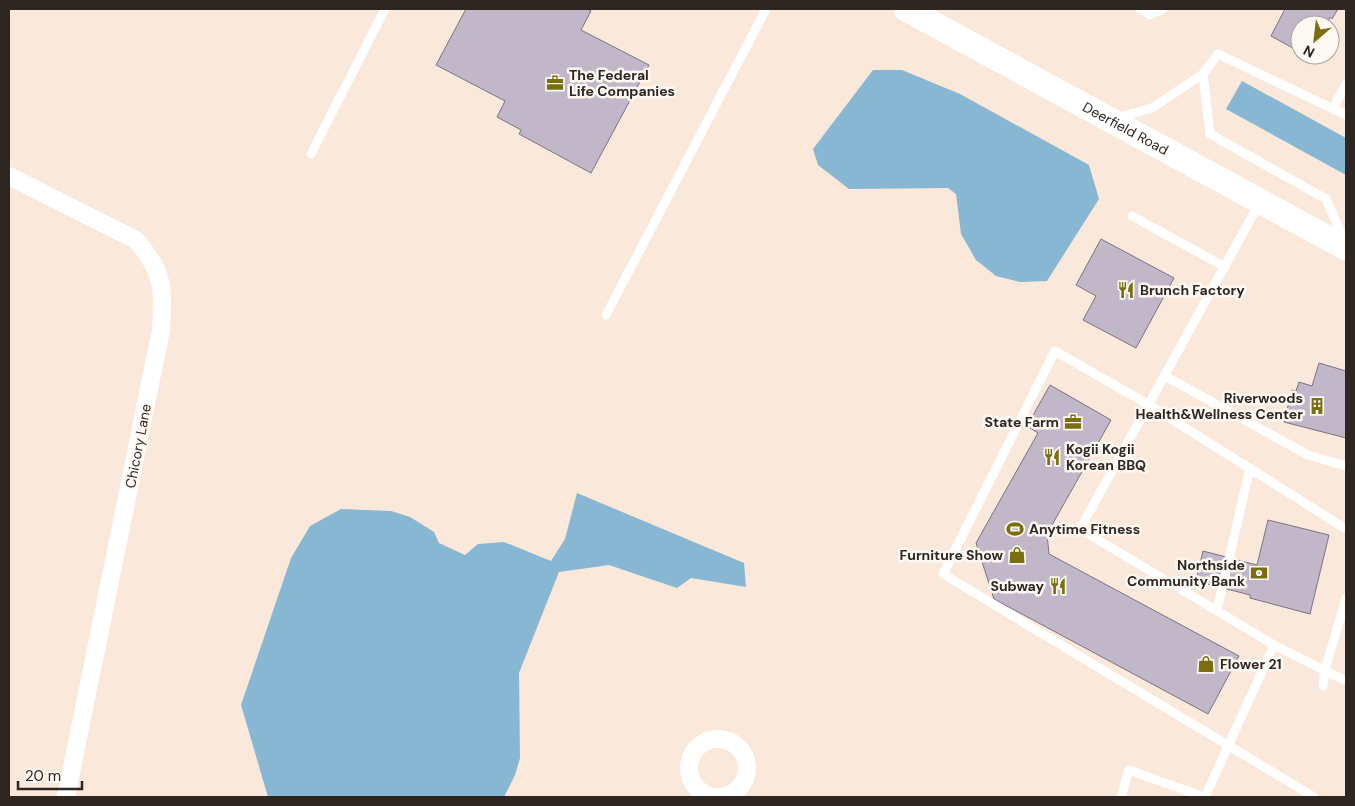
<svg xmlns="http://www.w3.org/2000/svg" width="1355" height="806" font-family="'DM Sans',sans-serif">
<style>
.water{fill:#88b7d3}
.building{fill:#c0b7c9;stroke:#7c7384}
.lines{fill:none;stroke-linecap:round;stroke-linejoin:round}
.lane{stroke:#fff;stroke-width:9}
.street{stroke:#fff;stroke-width:18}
.secondary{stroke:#fff;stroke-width:25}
.labels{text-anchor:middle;stroke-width:5;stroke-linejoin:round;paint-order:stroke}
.poi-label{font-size:14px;font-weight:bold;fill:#2d2621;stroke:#fff8f2;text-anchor:start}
.street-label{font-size:14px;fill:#2d2621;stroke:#fff8f2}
</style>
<rect width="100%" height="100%" fill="#fae8da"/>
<!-- water -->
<g class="water">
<polygon points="873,70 902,70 960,94 1089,165 1099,199 1047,281 1020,282 996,276 976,260 961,234 956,194 948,188 849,189 818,165 813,149"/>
<polygon points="1242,81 1346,138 1346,175 1226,109"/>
<polygon points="577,493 744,563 746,587 691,578 677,588 609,565 559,572 519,673 520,758 515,775 504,797 268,797 241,705 291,558 310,526 341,509 391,511 410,517 434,532 439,543 465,555 478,544 504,542 551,561 565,539"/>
</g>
<!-- building -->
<g class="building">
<polygon points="466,9 587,9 591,11 581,30 649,65 591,173 519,134 521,130 497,117 505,101 436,65"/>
<polygon points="1285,9 1338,9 1332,19 1330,17 1326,25 1300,25 1300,52 1271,36"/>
<polygon points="1101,239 1174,278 1136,348 1083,320 1096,296 1076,285"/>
<polygon points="1319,363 1346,371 1346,438 1284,422 1292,390 1296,391 1299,382 1312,386"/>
<polygon points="1050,385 1111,420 1047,534 1049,554 1239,656 1208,714 994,599 976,543 1038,433 1027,426"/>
<polygon points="1268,520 1329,535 1310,614 1250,598 1250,595 1196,581 1203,551 1257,565"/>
</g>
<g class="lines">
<!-- lane -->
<g class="lane">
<polyline points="1140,9 1150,15 1163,9"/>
<polyline points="1203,74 1210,134 1326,199 1344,240"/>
<polyline points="1333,108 1346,84"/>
<polyline points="1116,118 1152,108 1203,74 1218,54 1346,115"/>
<polyline points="311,154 385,9"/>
<polyline points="1260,202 1080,529 1274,645 1346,681"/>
<polyline points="1132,216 1225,267"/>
<polyline points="606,315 766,9"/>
<polyline points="1165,376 1308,455 1346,466"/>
<polyline points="1217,610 1250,468"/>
<polyline points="1323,686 1325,670 1346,598"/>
<polyline points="1121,797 1129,770 1204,797"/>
<polyline points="1205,797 1274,645"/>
<polyline points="1314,797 943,574 1055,351 1149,405 1346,529"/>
</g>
<!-- street -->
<g class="street">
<path d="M9,176L136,240C165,274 163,288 161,330L66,797"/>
<circle cx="718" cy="768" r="29"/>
</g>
<!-- secondary -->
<path class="secondary" id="s1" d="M906,9L1346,248"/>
</g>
<!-- icons -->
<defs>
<g id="office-bare" transform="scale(1.35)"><path d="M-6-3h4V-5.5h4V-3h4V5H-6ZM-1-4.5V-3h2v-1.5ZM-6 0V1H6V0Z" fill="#7a6f0e" stroke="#fff8f2" stroke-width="2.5" paint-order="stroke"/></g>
<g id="restaurant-bare" transform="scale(1.35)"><path d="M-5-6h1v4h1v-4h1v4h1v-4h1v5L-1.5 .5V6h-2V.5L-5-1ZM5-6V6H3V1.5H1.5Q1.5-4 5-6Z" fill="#7a6f0e" stroke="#fff8f2" stroke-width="2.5" paint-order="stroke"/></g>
<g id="building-bare" transform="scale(1.35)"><path d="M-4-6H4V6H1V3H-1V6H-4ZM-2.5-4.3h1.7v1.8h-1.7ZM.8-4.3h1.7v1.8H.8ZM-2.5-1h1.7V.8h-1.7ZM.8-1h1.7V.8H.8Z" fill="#7a6f0e" stroke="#fff8f2" stroke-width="2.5" paint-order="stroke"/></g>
<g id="stadium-bare" transform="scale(1.35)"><path d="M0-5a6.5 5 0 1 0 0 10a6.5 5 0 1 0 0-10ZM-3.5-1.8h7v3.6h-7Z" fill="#7a6f0e" stroke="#fff8f2" stroke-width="2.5" paint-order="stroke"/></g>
<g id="shop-bare" transform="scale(1.35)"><path d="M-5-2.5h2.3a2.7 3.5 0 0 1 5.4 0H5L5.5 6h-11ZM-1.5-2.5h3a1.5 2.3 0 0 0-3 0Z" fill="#7a6f0e" stroke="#fff8f2" stroke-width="2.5" paint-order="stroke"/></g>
<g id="bank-bare" transform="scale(1.35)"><path d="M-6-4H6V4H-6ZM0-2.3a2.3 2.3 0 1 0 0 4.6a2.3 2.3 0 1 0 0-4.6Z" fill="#7a6f0e" stroke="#fff8f2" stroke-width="2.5" paint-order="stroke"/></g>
</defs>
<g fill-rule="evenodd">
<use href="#office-bare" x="555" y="83"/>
<use href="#restaurant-bare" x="1126" y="290"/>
<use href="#building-bare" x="1317" y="406"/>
<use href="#office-bare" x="1073" y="422"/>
<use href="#restaurant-bare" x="1052" y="457"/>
<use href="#stadium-bare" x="1015" y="529"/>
<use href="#shop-bare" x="1017" y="555"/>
<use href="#bank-bare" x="1259" y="573"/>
<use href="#restaurant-bare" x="1058" y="586"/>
<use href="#shop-bare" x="1206" y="664"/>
</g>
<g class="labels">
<!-- poi labels -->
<g class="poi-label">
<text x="569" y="80">The Federal<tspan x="569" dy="16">Life Companies</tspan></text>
<text x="1140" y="295">Brunch Factory</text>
<text x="1303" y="403" text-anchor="end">Riverwoods<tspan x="1303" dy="16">Health&amp;Wellness Center</tspan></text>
<text x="1059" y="427" text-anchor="end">State Farm</text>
<text x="1066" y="454">Kogii Kogii<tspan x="1066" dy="16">Korean BBQ</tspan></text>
<text x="1029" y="534">Anytime Fitness</text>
<text x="1003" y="560" text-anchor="end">Furniture Show</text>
<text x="1245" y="570" text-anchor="end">Northside<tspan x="1245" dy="16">Community Bank</tspan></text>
<text x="1044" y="591" text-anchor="end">Subway</text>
<text x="1220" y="669">Flower 21</text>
</g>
<!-- street labels -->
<g class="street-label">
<text dy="5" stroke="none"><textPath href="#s1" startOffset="250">Deerfield Road</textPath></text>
<text transform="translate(138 446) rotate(-79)" y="5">Chicory Lane</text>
</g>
</g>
<!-- border -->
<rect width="1355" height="806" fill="none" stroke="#2d2621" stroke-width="20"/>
<!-- north arrow -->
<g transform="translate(1315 40) rotate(208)"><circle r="24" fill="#fff8f2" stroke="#aba49e"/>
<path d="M0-4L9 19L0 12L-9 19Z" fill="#7a6f0e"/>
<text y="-8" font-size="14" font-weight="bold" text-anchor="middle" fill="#2d2621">N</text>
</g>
<!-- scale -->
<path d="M18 781v8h64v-8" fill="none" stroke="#2d2621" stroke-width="2.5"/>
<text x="25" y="781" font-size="15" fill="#2d2621" stroke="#fff8f2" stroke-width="4" paint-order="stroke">20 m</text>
</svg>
